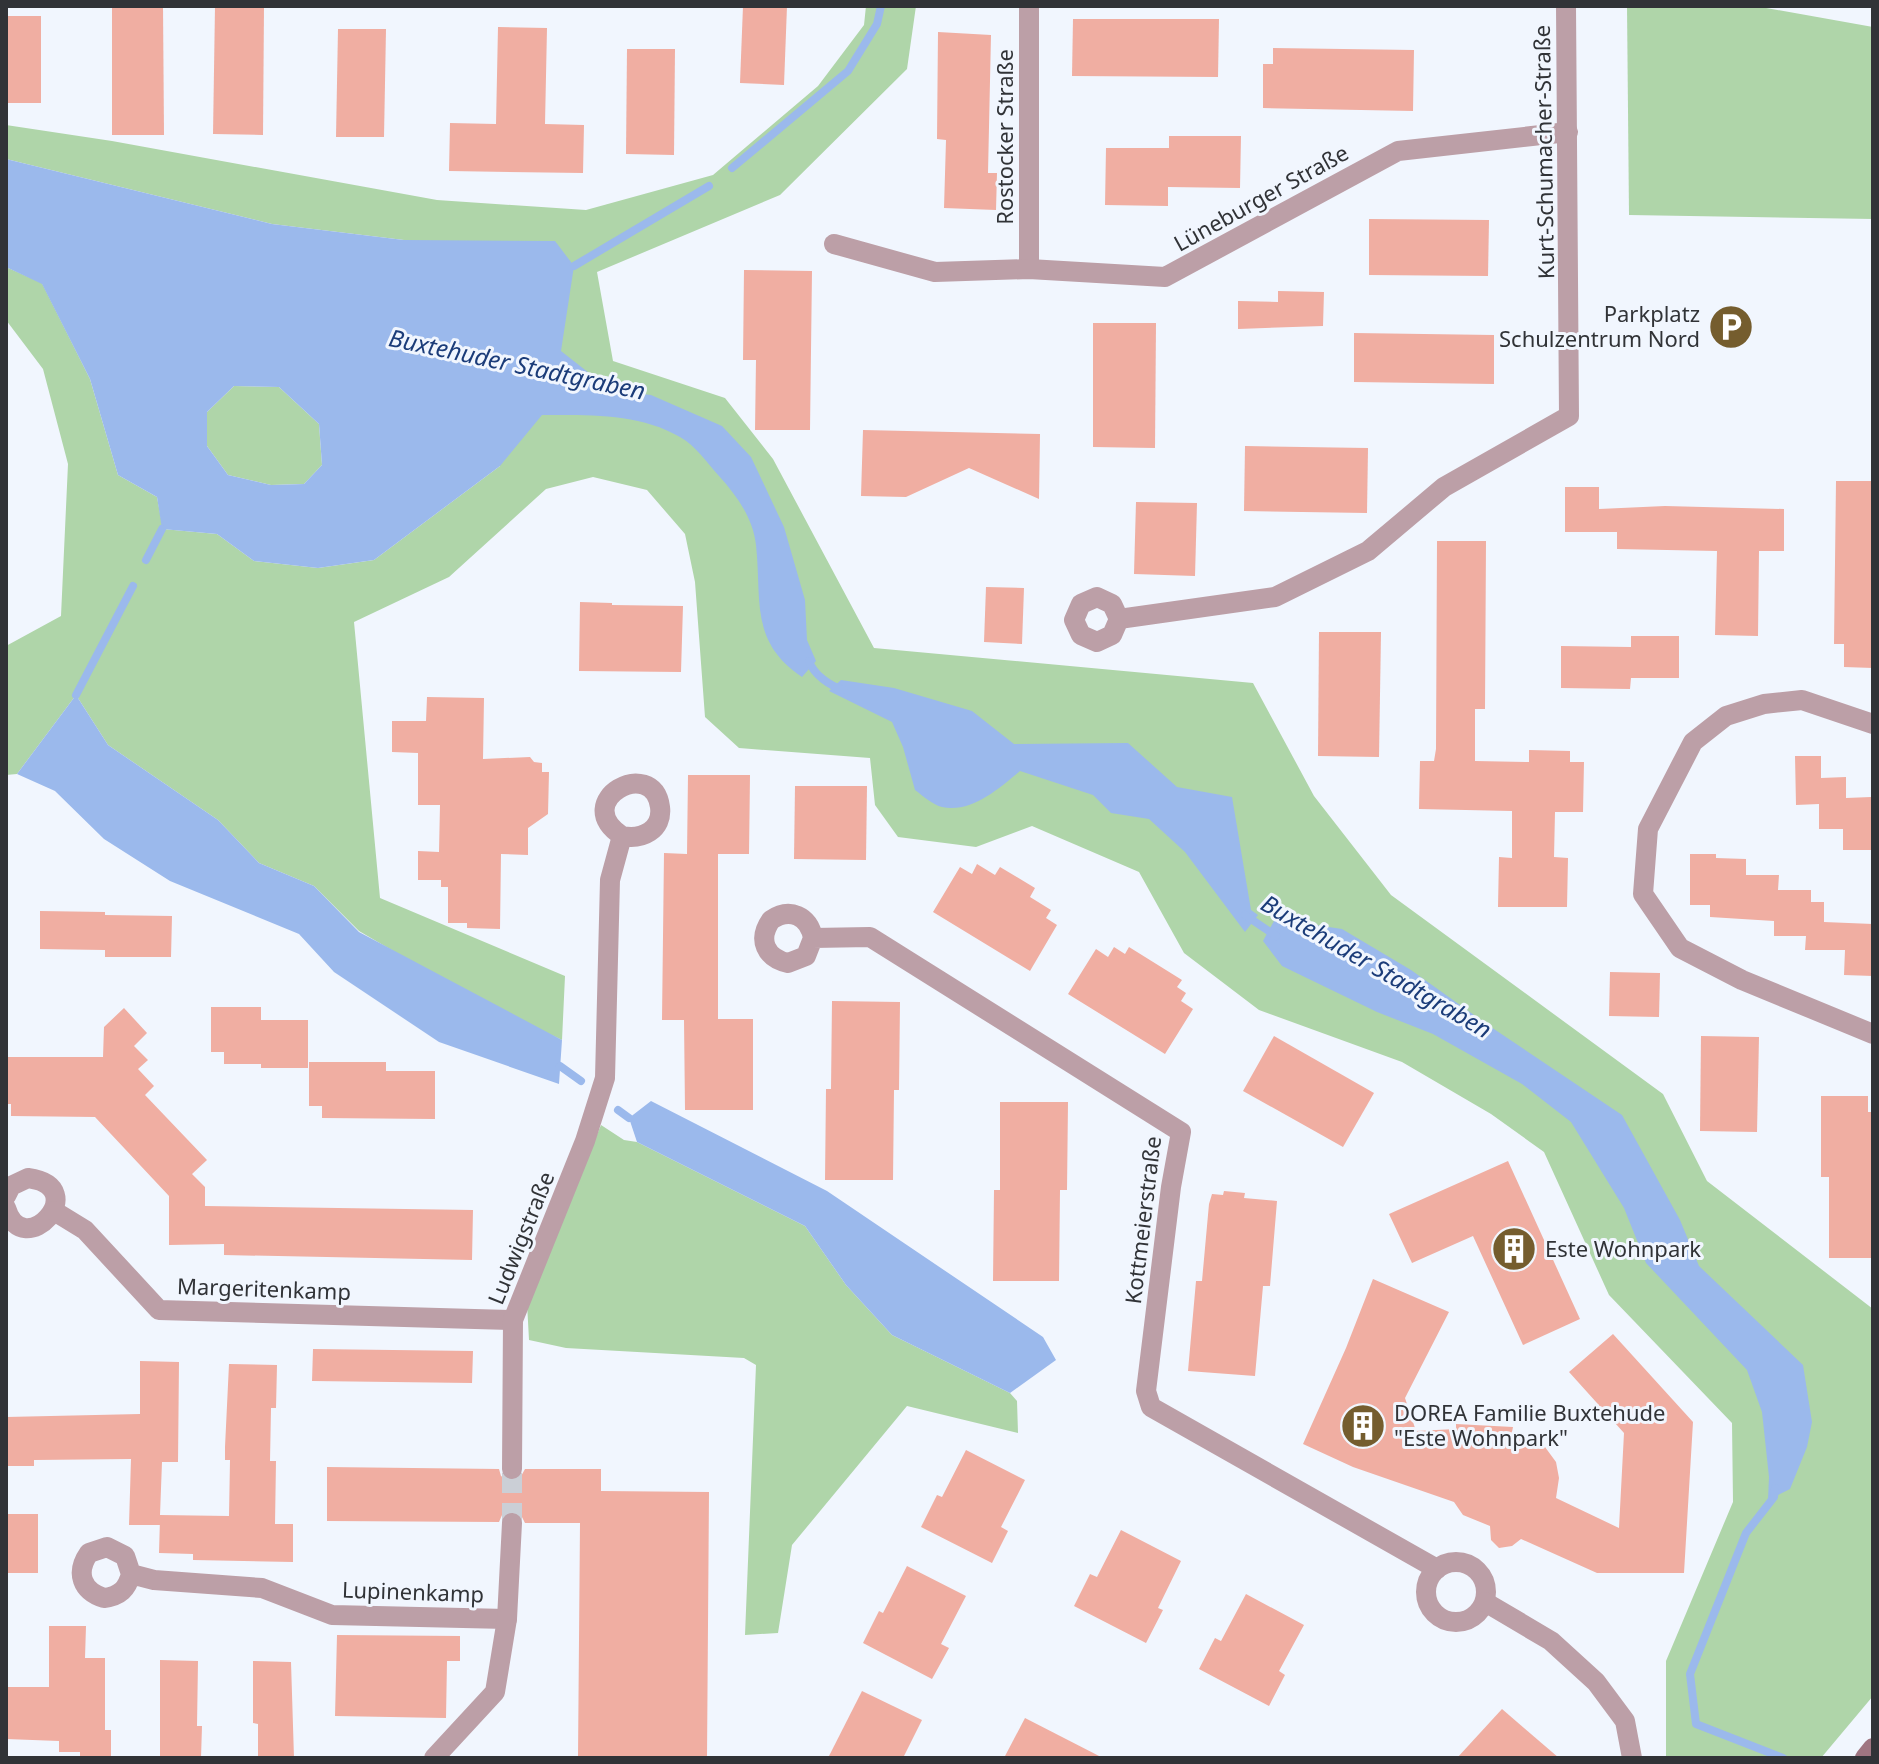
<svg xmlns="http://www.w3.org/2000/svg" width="1879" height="1764" font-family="'Noto Sans',sans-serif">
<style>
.green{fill:#afd5a9}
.water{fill:#9bb9ec;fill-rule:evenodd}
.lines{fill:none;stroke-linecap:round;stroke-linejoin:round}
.stream{stroke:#9bb9ec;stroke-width:8}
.building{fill:#f0aea2}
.street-tunnel{stroke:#cbcfd6;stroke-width:20;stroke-dasharray:20 10;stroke-linecap:butt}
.street{stroke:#bc9fa7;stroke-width:20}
.secondary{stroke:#9f7581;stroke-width:20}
.labels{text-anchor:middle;stroke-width:6;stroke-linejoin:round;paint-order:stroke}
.street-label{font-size:22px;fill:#313337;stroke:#f1f6fe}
.poi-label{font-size:22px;fill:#313337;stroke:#f1f6fe;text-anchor:start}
.water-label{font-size:24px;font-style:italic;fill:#1b3c79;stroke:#f1f6fe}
</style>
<rect width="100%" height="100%" fill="#f1f6fe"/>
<!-- green -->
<g class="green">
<polygon points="866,6 916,6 907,69 780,195 597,272 613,361 725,398 773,459 874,648 1253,683 1314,796 1391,895 1663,1094 1707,1181 1873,1309 1873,1696 1821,1758 1666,1758 1666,1661 1733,1502 1732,1423 1609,1295 1544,1152 1491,1114 1402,1062 1259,1010 1184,953 1139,872 1032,826 976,847 898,837 875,805 870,758 739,748 705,717 695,582 685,534 647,490 593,477 546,489 449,577 354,622 380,898 565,976 562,1040 472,997 359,931 314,886 259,863 218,820 108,745 76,695 17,774 6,775 6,646 61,616 68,464 43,369 6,320 6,267 42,283 90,379 118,475 157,497 163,529 217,534 254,561 318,568 374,560 500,466 404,240 272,224 6,159 6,125 112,141 437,200 586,210 713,175 818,86 864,25"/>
<polygon points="1627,6 1755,6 1873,27 1873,219 1629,215"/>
<polygon points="234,386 279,387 319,424 322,465 304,484 271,485 228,475 207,446 207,412"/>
<polygon points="601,1125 624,1140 637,1142 805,1226 846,1285 892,1335 1010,1393 1017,1401 1018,1433 907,1406 792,1545 778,1633 745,1635 756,1365 744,1358 566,1348 529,1340 527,1303"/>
</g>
<!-- water -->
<g class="water">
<path d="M6,159L272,224L404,240L555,241L574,266L561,351L589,373L626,392L651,395L722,426L751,457L784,527L805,600L807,640L816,661L802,677C749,641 762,600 756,545C753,518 737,496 719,476C708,464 695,445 680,437C639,413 588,415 542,415L500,466L374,560L318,568L254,561L217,534L162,529L157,497L118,475L90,379L42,284L6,267ZM234,386L279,387L319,424L322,465L304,484L271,485L228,475L207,446V412Z"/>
<path d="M841,680L894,688L972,711L1014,744L1128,743L1177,787L1232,797L1251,910L1258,915L1245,932L1185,852L1149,819L1111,813L1093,795L1020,771C998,789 972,813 942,807C933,805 923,796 915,790L903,747L892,722L829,691Z"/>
<polygon points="76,695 108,745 218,820 259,863 314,886 359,932 562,1040 559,1084 439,1042 334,972 299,934 170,881 104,839 55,791 17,774"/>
<polygon points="1275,919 1342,929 1411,970 1488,1025 1622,1115 1680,1220 1699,1266 1803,1365 1812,1422 1807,1447 1790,1489 1768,1500 1769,1477 1762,1412 1747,1370 1646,1263 1624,1208 1571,1122 1522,1084 1433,1034 1377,1012 1282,966 1263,941"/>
<polygon points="651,1101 827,1191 1043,1337 1056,1360 1010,1393 892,1335 846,1285 805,1226 637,1142 629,1118"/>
</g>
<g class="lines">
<!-- stream -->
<g class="stream">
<polyline points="732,168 848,71 877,24 881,6"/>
<polyline points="574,266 709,186"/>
<polyline points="146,560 162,529"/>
<path d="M809,661C814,675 829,685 843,690"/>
<polyline points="76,695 133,586"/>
<polyline points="1245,915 1276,936"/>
<polyline points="560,1066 581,1081"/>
<polyline points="618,1110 629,1118"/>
<polyline points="1775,1488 1774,1497 1746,1533 1690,1674 1696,1724 1783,1758"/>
</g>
</g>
<!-- building -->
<g class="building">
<polygon points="112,6 163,6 164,135 112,135"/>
<polygon points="215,6 264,6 263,135 213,134"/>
<polygon points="743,6 787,6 784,85 740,83"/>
<rect x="6" y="16" width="35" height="87"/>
<polygon points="1073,19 1219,19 1218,77 1072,76"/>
<polygon points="498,27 547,28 545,124 584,125 583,173 449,171 450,123 496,124"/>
<polygon points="338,29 386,29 384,137 336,137"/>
<polygon points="938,32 991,35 988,173 997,173 996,210 944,208 946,140 937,139"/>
<polygon points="1273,48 1414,50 1413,111 1263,108 1263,64 1273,64"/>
<polygon points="627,49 675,49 674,155 626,154"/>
<polygon points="1169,136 1241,136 1240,188 1168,187 1168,206 1105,205 1106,148 1169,148"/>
<polygon points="1369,219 1489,220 1488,276 1369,275"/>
<polygon points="744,270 812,271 810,430 755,430 756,360 743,360"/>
<polygon points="1278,291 1324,292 1323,326 1238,329 1238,301 1278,302"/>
<polygon points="1093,323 1156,323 1155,448 1093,447"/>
<polygon points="1354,333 1494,335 1494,384 1354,382"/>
<polygon points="863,430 1040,434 1039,499 969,468 906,497 861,496"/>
<polygon points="1245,446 1368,448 1367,513 1244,511"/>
<polygon points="1836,481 1873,481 1873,668 1844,667 1844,644 1834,644"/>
<polygon points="1565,487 1599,487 1599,509 1665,506 1784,509 1784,551 1759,551 1758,636 1715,635 1717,551 1617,549 1617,532 1565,532"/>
<polygon points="1136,502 1197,503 1195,576 1134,574"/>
<polygon points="1437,541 1486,541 1485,709 1475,709 1475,761 1529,762 1529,750 1570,751 1570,762 1584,762 1583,812 1555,812 1554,857 1568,858 1567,907 1498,907 1499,857 1512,858 1512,811 1419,809 1420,761 1434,761 1436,749"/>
<polygon points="986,587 1024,588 1022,644 984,642"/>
<polygon points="580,602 612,603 612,605 683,606 681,672 579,671"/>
<polygon points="1319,632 1381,632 1379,757 1318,756"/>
<polygon points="1631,636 1679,636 1679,678 1631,678 1630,689 1561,688 1561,646 1631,647"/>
<polygon points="427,697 484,698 483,759 530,757 534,762 542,763 542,772 549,772 548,814 528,828 528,855 501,854 500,929 467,928 467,923 448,923 448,887 441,887 441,880 418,880 418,851 439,852 440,805 418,805 418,753 392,752 392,721 426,721"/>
<polygon points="1795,756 1821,756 1821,778 1846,777 1846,798 1871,797 1873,850 1843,850 1843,829 1819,829 1819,804 1796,805"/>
<polygon points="688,775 750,775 749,854 718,854 718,1019 753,1019 753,1110 685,1110 684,1020 662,1020 664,853 687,854"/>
<polygon points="795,786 867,786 866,860 794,859"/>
<polygon points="1690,854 1716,854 1716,858 1746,859 1746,875 1779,875 1778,890 1811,890 1811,902 1824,902 1824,922 1873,924 1873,976 1844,975 1845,950 1805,950 1806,936 1774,936 1774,921 1710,917 1710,905 1690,905"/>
<polygon points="977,864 995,875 1000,867 1035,888 1030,897 1051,910 1046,918 1057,925 1030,971 933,912 960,867 972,874"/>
<polygon points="40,911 105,912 105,915 172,916 171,957 105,957 105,950 40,949"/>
<polygon points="1114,947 1125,954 1129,947 1182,980 1177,987 1186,993 1181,1001 1193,1009 1165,1054 1068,994 1096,949 1108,957"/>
<polygon points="1610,972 1660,973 1659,1017 1609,1016"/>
<polygon points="832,1001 900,1002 899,1090 894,1090 893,1180 825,1180 826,1089 831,1089"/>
<polygon points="211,1007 261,1007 261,1020 308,1020 308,1068 261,1068 261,1064 224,1064 224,1052 211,1052"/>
<polygon points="124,1008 147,1033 134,1046 148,1060 138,1069 154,1086 145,1095 207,1160 192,1174 205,1187 205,1206 473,1210 472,1260 224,1255 224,1244 169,1245 169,1196 95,1117 11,1116 11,1104 6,1104 6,1057 103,1057 104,1027"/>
<polygon points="1274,1036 1374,1093 1343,1147 1243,1091"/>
<polygon points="1701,1036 1759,1037 1757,1132 1700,1131"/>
<polygon points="309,1062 386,1062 386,1071 435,1071 435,1119 322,1118 322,1106 309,1106"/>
<polygon points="1821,1096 1868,1096 1868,1112 1873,1112 1873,1258 1829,1258 1829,1177 1821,1177"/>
<polygon points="1000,1102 1068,1102 1067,1190 1060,1190 1059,1281 993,1281 994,1190 1000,1190"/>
<polygon points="1508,1161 1580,1319 1523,1345 1473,1236 1412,1263 1389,1214"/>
<polygon points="1224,1191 1245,1193 1244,1198 1277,1201 1270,1286 1263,1286 1255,1376 1188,1371 1196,1281 1202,1281 1209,1204 1212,1194 1223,1195"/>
<polygon points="1373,1279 1449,1312 1405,1398 1416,1431 1456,1429 1456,1424 1513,1427 1512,1432 1529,1436 1545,1447 1556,1462 1559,1478 1556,1498 1619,1528 1624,1433 1569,1372 1613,1334 1693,1422 1684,1573 1597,1573 1521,1539 1512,1546 1499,1548 1491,1540 1490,1526 1463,1515 1454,1502 1353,1467 1303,1444 1346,1348"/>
<polygon points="313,1349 473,1351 472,1383 312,1381"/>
<polygon points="140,1361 179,1362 178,1462 162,1462 160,1515 229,1516 230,1460 225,1460 225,1447 229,1364 277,1365 276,1408 271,1408 270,1461 276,1461 275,1524 293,1524 293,1562 193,1560 193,1554 159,1553 160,1519 160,1525 129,1525 131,1459 34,1460 34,1466 6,1466 6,1417 140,1414"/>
<polygon points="966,1450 1025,1480 1001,1527 1008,1531 992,1563 921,1527 937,1495 942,1497"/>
<polygon points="327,1467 499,1469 501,1476 511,1482 519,1480 525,1469 601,1469 601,1491 709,1492 707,1758 578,1758 580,1523 525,1523 520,1513 512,1510 502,1515 499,1522 327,1521"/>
<polygon points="7,1514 38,1514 38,1573 6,1573"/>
<polygon points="1121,1530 1181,1561 1158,1608 1163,1610 1146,1643 1074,1606 1090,1574 1097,1577"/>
<polygon points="907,1566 966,1596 941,1644 949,1648 932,1679 863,1643 879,1611 883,1613"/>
<polygon points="1246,1594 1304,1625 1279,1671 1285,1675 1269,1706 1199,1669 1215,1638 1221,1641"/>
<polygon points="49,1626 86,1626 85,1658 105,1658 105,1730 111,1730 111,1758 80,1758 80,1752 59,1752 59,1741 6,1739 6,1687 49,1687"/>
<polygon points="337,1635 460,1636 460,1661 447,1661 446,1718 335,1716"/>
<polygon points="160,1660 198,1661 197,1726 202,1726 201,1758 160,1758"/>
<polygon points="253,1661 291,1662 294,1758 258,1758 258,1724 253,1723"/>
<polygon points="862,1691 922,1720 903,1758 828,1758"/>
<polygon points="1502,1709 1559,1758 1457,1758"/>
<polygon points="1025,1718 1103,1758 1004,1758"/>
</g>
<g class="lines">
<!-- street-tunnel -->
<polyline class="street-tunnel" points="512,1523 512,1469"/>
<!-- street -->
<g class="street">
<polyline points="1029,6 1029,269"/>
<polyline points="834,244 935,272 1029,269 1165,277 1398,151 1568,132"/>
<polyline points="1119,619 1112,635 1097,642 1081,635 1074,620 1081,604 1097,597 1112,604 1119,619 1275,597 1368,551 1444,487 1569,416 1566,6"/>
<polyline points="1873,724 1802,700 1764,704 1726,716 1693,742 1648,829 1643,894 1680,948 1742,980 1873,1034"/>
<path d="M813,938L806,956L788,963C766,958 757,940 771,920C790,907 809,916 813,938L870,937L1181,1132L1171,1187L1146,1391L1151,1407L1437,1569"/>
<path d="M6,1196L11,1186L28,1178C94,1187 23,1264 6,1208"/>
<polyline points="54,1211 85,1230 159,1310 513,1320"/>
<path d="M512,1469L513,1320L585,1141L605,1078L610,880L622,836C642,840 663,830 660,807C653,755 569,801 622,836"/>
<circle cx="1456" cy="1592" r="30"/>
<path d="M131,1574C127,1589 120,1596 104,1598C82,1591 75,1573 89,1553L107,1547L125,1556L131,1574L154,1580L262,1588L332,1615L507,1619"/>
<polyline points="1485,1602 1551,1641 1596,1682 1625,1721 1632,1758"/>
<polyline points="434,1758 495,1692 507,1619 512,1523"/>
</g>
<!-- secondary -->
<polyline class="secondary" points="1865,1758 1873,1748"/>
</g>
<!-- icons -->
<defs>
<g id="parking-disc" transform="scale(2.3)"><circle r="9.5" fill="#755d2e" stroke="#f1f6fe"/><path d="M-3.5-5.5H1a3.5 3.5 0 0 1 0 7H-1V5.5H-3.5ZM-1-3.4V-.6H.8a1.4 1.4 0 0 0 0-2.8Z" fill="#fff"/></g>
<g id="building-disc" transform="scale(2.3)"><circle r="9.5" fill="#755d2e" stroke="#f1f6fe"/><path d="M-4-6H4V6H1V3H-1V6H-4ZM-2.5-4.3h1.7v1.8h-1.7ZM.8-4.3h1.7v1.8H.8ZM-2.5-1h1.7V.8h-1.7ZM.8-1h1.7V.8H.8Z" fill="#fff"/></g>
</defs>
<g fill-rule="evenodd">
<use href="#parking-disc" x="1731" y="327"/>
<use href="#building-disc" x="1514" y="1249"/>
<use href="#building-disc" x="1363" y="1426"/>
</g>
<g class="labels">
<!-- street labels -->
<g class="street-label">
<text transform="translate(1005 137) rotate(-90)" y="8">Rostocker Straße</text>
<text transform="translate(1544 152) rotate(-91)" y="8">Kurt-Schumacher-Straße</text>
<text transform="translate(1261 198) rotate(-29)" y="8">Lüneburger Straße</text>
<text transform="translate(1143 1220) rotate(-83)" y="8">Kottmeierstraße</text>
<text transform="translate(521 1238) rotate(-68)" y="8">Ludwigstraße</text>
<text transform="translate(264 1289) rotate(2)" y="8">Margeritenkamp</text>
<text transform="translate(413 1592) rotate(2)" y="8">Lupinenkamp</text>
</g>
<!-- poi labels -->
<g class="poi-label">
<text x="1700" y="322" text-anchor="end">Parkplatz<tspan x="1700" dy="25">Schulzentrum Nord</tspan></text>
<text x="1545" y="1257">Este Wohnpark</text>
<text x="1394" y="1421">DOREA Familie Buxtehude<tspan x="1394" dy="25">"Este Wohnpark"</tspan></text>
</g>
<!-- water labels -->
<g class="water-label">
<text transform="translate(517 365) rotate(12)" y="8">Buxtehuder Stadtgraben</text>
<text transform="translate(1376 967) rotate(30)" y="8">Buxtehuder Stadtgraben</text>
</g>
</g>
<!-- border -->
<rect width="1879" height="1764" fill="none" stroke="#313337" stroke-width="16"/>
</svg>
